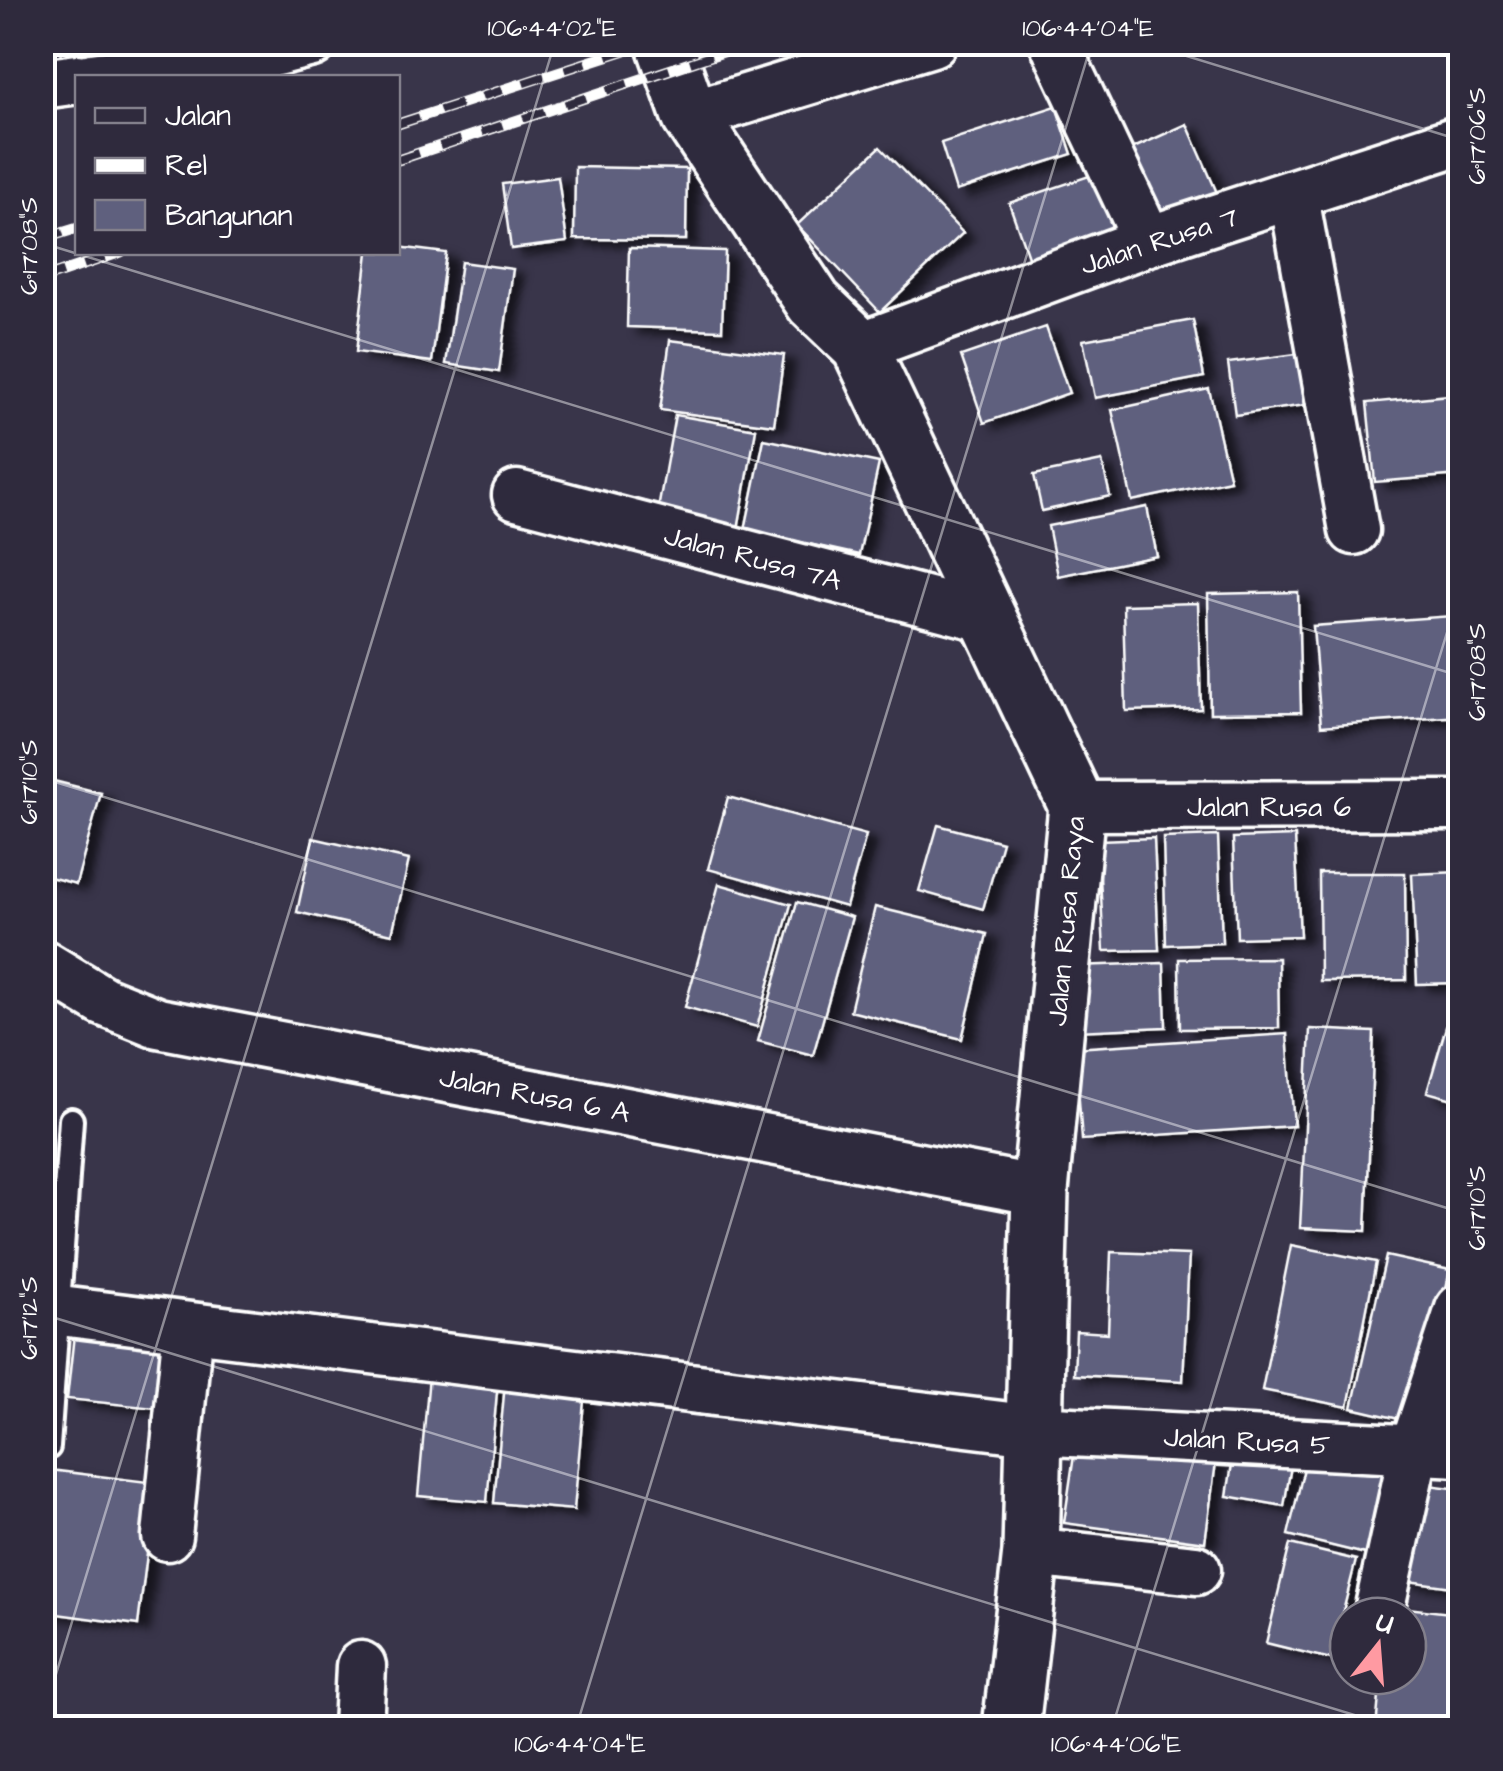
<svg xmlns="http://www.w3.org/2000/svg" width="1503" height="1771" font-family="'Architects Daughter',sans-serif">
<style>
.building{fill:#5f607e;stroke:#fff;stroke-width:2.5;filter:url(#shadow)}
.lines{fill:none;stroke-linecap:round;stroke-linejoin:round}
.lane-casing{stroke:#fff;stroke-width:30}
.street-casing{stroke:#fff;stroke-width:55}
.secondary-casing{stroke:#fff;stroke-width:62}
.lane{stroke:#2f2a3d;stroke-width:22}
.street{stroke:#2f2a3d;stroke-width:48}
.secondary{stroke:#2f2a3d;stroke-width:55}
.rail-casing{stroke:#fff;stroke-width:11}
.rail{stroke:#2f2a3d;stroke-width:8;stroke-dasharray:22;stroke-linecap:butt}
.ticks{fill:none;stroke:#fff;stroke-width:2.5;stroke-opacity:0.45}
.labels{text-anchor:middle;stroke-width:8;stroke-linejoin:round;paint-order:stroke}
.street-label{font-size:28px;fill:#fff;stroke:#2f2a3d}
.neatline{fill:none;stroke:#fff;stroke-width:4}
.ticks-label{font-size:25px;text-anchor:middle;fill:#fff}
</style>
<defs>
<filter id="shadow"><feDropShadow dx="11" dy="6" stdDeviation="5" flood-color="#0009"/></filter>
</defs>
<rect width="100%" height="100%" fill="#39354a"/>
<filter id="ink" filterUnits="userSpaceOnUse"><feTurbulence type="fractalNoise" baseFrequency=".01" numOctaves="2"/><feDisplacementMap in="SourceGraphic" scale="20" xChannelSelector="R" yChannelSelector="G"/><feConvolveMatrix kernelMatrix="1 2 1 2 8 2 1 2 1" color-interpolation-filters="sRGB"/></filter>
<g filter="url(#ink)">
<!-- building -->
<g class="building">
<polygon points="1056,106 1072,154 956,191 941,143"/>
<polygon points="1187,124 1218,195 1159,222 1127,151"/>
<polygon points="880,147 963,233 880,312 797,225"/>
<polygon points="575,167 687,169 686,240 574,239"/>
<polygon points="1095,174 1116,238 1031,265 1009,203"/>
<polygon points="558,177 567,242 511,249 502,184"/>
<polygon points="398,247 446,253 432,362 356,352 368,252 398,252"/>
<polygon points="629,248 725,251 722,330 627,327"/>
<polygon points="461,262 513,269 499,372 446,364"/>
<polygon points="1193,320 1204,377 1095,398 1083,340"/>
<polygon points="1046,327 1069,393 984,423 961,356"/>
<polygon points="670,340 784,355 774,425 660,410"/>
<polygon points="1312,352 1320,403 1235,415 1228,363"/>
<polygon points="1209,389 1230,480 1132,501 1112,410"/>
<polygon points="1460,394 1460,475 1375,482 1367,403"/>
<polygon points="675,415 756,429 738,529 657,515"/>
<polygon points="764,439 879,463 859,555 745,530"/>
<polygon points="1102,461 1110,496 1042,511 1034,475"/>
<polygon points="1147,507 1157,556 1058,576 1048,526"/>
<polygon points="1298,592 1301,712 1210,713 1208,594"/>
<polygon points="1198,603 1201,709 1126,711 1123,605"/>
<polygon points="1452,616 1460,716 1321,726 1313,626"/>
<polygon points="42,778 101,793 76,884 42,875"/>
<polygon points="728,797 866,835 846,907 708,869"/>
<polygon points="938,825 1002,842 983,909 919,891"/>
<polygon points="1218,836 1222,943 1166,945 1163,838"/>
<polygon points="1295,836 1300,936 1237,938 1233,838"/>
<polygon points="313,838 409,860 392,934 297,912"/>
<polygon points="1154,838 1159,950 1104,951 1098,840"/>
<polygon points="1460,872 1460,983 1417,984 1412,874"/>
<polygon points="1319,873 1405,873 1406,980 1320,981"/>
<polygon points="719,884 791,904 757,1027 685,1007"/>
<polygon points="797,902 852,917 813,1055 758,1041"/>
<polygon points="875,907 987,934 962,1039 850,1011"/>
<polygon points="1278,958 1279,1028 1180,1029 1179,959"/>
<polygon points="1164,963 1166,1027 1077,1031 1074,966"/>
<polygon points="1450,1013 1460,1016 1460,1101 1427,1092"/>
<polygon points="1310,1029 1374,1032 1366,1231 1300,1228"/>
<polygon points="1287,1034 1294,1126 1082,1140 1075,1048"/>
<polygon points="1291,1245 1376,1262 1348,1407 1262,1390"/>
<polygon points="1111,1252 1189,1255 1183,1381 1074,1375 1076,1331 1108,1333"/>
<polygon points="1386,1256 1450,1270 1416,1423 1352,1408"/>
<polygon points="75,1325 181,1336 174,1410 67,1399"/>
<polygon points="429,1376 498,1381 487,1502 418,1496"/>
<polygon points="505,1383 585,1390 574,1510 494,1503"/>
<polygon points="1077,1435 1217,1455 1205,1542 1064,1523"/>
<polygon points="1236,1439 1294,1449 1284,1506 1227,1496"/>
<polygon points="1307,1456 1385,1475 1365,1554 1288,1535"/>
<polygon points="42,1469 156,1483 138,1625 42,1612"/>
<polygon points="1413,1483 1460,1489 1460,1588 1401,1580"/>
<polygon points="1290,1544 1356,1560 1331,1659 1266,1643"/>
<polygon points="1389,1606 1460,1614 1450,1728 1376,1728 1381,1676 1408,1676 1408,1616 1388,1616"/>
</g>
<g class="lines">
<!-- lane casing -->
<g class="lane-casing">
<polyline id="lane" points="48,1447 71,1120"/>
</g>
<!-- street casing -->
<g class="street-casing">
<g id="street">
<polyline points="1054,42 1148,241"/>
<polyline points="92,78 264,54 312,42"/>
<polyline points="42,84 78,79"/>
<polyline points="690,116 932,42"/>
<polyline points="1294,197 1354,530"/>
<polyline points="860,347 1148,241 1460,140"/>
<polyline points="517,495 989,618"/>
<polyline points="1077,806 1460,805"/>
<polyline points="42,964 103,1001 158,1023 1040,1191"/>
<polyline points="60,1311 1033,1430 1460,1452"/>
<polyline points="167,1536 188,1328"/>
<polyline points="1031,1552 1196,1570"/>
<polyline points="1378,1616 1414,1450 1460,1309"/>
<polyline points="358,1728 361,1666"/>
</g>
</g>
<!-- secondary casing -->
<g class="secondary-casing">
<polyline id="secondary" points="664,42 690,116 814,303 860,347 1077,806 1040,1191 1031,1552 1011,1728"/>
</g>
<!-- lane -->
<use href="#lane" class="lane"/>
<!-- street -->
<use href="#street" class="street"/>
<!-- secondary -->
<use href="#secondary" class="secondary"/>
<!-- rail casing -->
<g class="rail-casing">
<g id="rail">
<polyline points="398,124 650,42"/>
<polyline points="398,160 753,42"/>
<polyline points="42,239 78,228"/>
<polyline points="42,279 121,252"/>
</g>
</g>
<!-- rail -->
<use href="#rail" class="rail"/>
</g>
</g>
<!-- ticks -->
<path class="ticks" d="M1141,42L1460,140M42,243L1460,676M42,778L1460,1212M42,1314L1397,1728M42,1720L555,42M576,1728L1092,42M1112,1728L1460,590"/>
<g class="labels">
<!-- street labels -->
<g class="street-label">
<text transform="translate(1159 240) rotate(-18)" y="10">Jalan Rusa 7</text>
<text transform="translate(753 557) rotate(15)" y="10">Jalan Rusa 7A</text>
<text x="1269" y="816">Jalan Rusa 6</text>
<text transform="translate(1065 921) rotate(-85)" y="10">Jalan Rusa Raya</text>
<text transform="translate(535 1094) rotate(11)" y="10">Jalan Rusa 6 A</text>
<text transform="translate(1247 1440) rotate(3)" y="10">Jalan Rusa 5</text>
</g>
</g>
<!-- margin -->
<rect width="1503" height="1771" fill="none" stroke="#2f2a3d" stroke-width="110"/>
<!-- legend -->
<rect x="75" y="75" width="325" height="180" fill="#2f2a3d" stroke="#827f8b" stroke-width="2.5"/>
<rect x="95" y="108" width="50" height="15" fill="#2f2a3d" stroke="#827f8b" stroke-width="2.5"/>
<text x="165" y="125" font-size="30" fill="#ffffff">Jalan</text>
<rect x="95" y="158" width="50" height="15" fill="#ffffff" stroke="#827f8b" stroke-width="2.5"/>
<text x="165" y="175" font-size="30" fill="#ffffff">Rel</text>
<rect x="95" y="200" width="50" height="30" fill="#5f607e" stroke="#827f8b" stroke-width="2.5"/>
<text x="165" y="225" font-size="30" fill="#ffffff">Bangunan</text>
<!-- north arrow -->
<g transform="translate(1378 1646) rotate(17)"><circle r="48" fill="#2f2a3d" stroke="#827f8b" stroke-width="2.5"/>
<path d="M0-8L18 38L0 25L-18 38Z" fill="#ff9aa2"/>
<text y="-15" font-size="28" font-weight="bold" text-anchor="middle" fill="#ffffff">U</text>
</g>
<rect x="55" y="55" width="1393" height="1661" class="neatline"/>
<g class="ticks-label">
<text x="552" y="36">106°44'02"E</text>
<text x="1088" y="36">106°44'04"E</text>
<text transform="translate(1476 136) rotate(-90)" y="9">6°17'06"S</text>
<text transform="translate(28 246) rotate(-90)" y="9">6°17'08"S</text>
<text transform="translate(1476 672) rotate(-90)" y="9">6°17'08"S</text>
<text transform="translate(28 782) rotate(-90)" y="9">6°17'10"S</text>
<text transform="translate(1476 1208) rotate(-90)" y="9">6°17'10"S</text>
<text transform="translate(28 1318) rotate(-90)" y="9">6°17'12"S</text>
<text x="580" y="1752">106°44'04"E</text>
<text x="1116" y="1752">106°44'06"E</text>
</g>
</svg>
